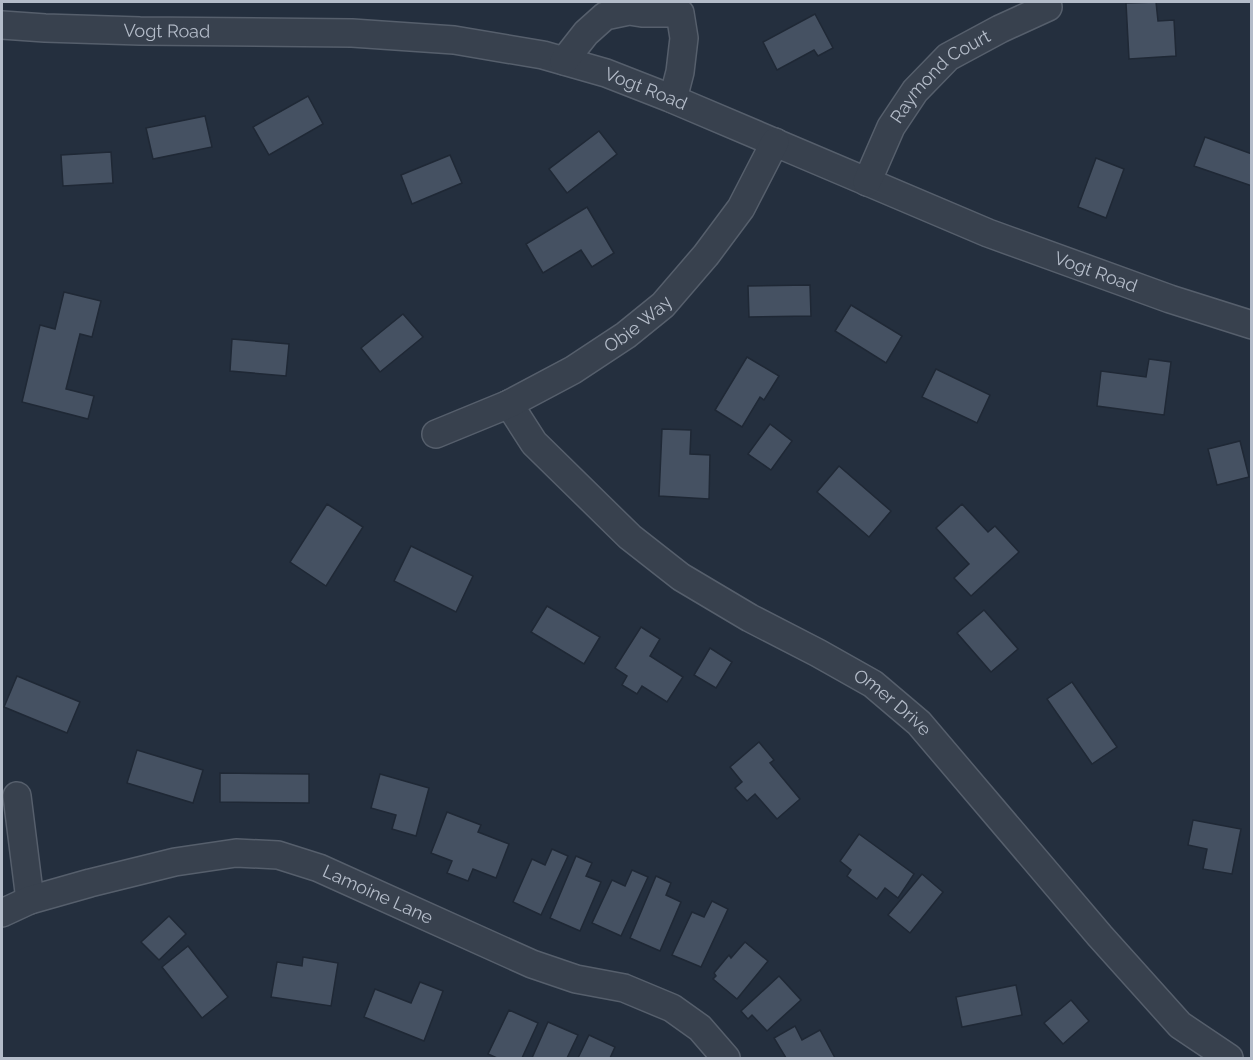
<svg xmlns="http://www.w3.org/2000/svg" width="1253" height="1060" font-family="Raleway,sans-serif">
<style>
.building{fill:#455162;stroke:#1f2835;stroke-width:1.5}
.lines{fill:none;stroke-linecap:round;stroke-linejoin:round}
.minor-casing{stroke:#565f6c;stroke-width:30}
.minor{stroke:#38414e;stroke-width:27}
.labels{text-anchor:middle;stroke-width:4.5;stroke-linejoin:round;paint-order:stroke}
.street-label{font-size:18px;fill:#b4bcc9;stroke:#1d2633}
</style>
<rect width="100%" height="100%" fill="#242f3e"/>
<!-- building -->
<g class="building">
<polygon points="1156,2 1158,21 1174,20 1176,56 1129,59 1126,3"/>
<polygon points="815,14 833,48 818,56 814,50 777,70 763,42"/>
<polygon points="308,96 323,124 269,155 253,127"/>
<polygon points="205,116 212,147 153,159 146,128"/>
<polygon points="599,131 617,154 567,193 549,169"/>
<polygon points="1205,137 1252,154 1252,186 1194,166"/>
<polygon points="111,152 113,183 63,186 61,155"/>
<polygon points="450,155 462,183 412,204 401,175"/>
<polygon points="1096,158 1124,169 1106,218 1078,207"/>
<polygon points="587,207 614,253 592,267 581,250 543,273 526,244"/>
<polygon points="810,285 811,316 749,317 748,286"/>
<polygon points="64,292 101,301 92,337 80,334 66,389 94,396 88,419 22,402 40,325 55,329"/>
<polygon points="851,305 902,336 886,363 835,331"/>
<polygon points="403,314 423,337 380,372 361,348"/>
<polygon points="232,339 289,344 286,376 230,371"/>
<polygon points="747,357 779,376 764,400 760,397 742,427 715,410"/>
<polygon points="1149,359 1171,362 1164,415 1097,406 1101,371 1146,377"/>
<polygon points="936,369 990,395 977,423 922,397"/>
<polygon points="770,424 792,441 771,470 748,454"/>
<polygon points="662,429 691,430 690,454 710,455 709,499 659,496"/>
<polygon points="1240,441 1249,477 1217,485 1208,449"/>
<polygon points="839,466 891,511 869,537 817,492"/>
<polygon points="327,504 363,527 326,586 290,562"/>
<polygon points="962,504 988,532 995,526 1019,552 971,596 954,578 969,564 936,528"/>
<polygon points="411,546 473,576 456,612 394,581"/>
<polygon points="547,606 600,637 584,664 531,632"/>
<polygon points="984,610 1018,649 991,672 957,633"/>
<polygon points="641,627 660,639 650,656 683,677 667,702 642,686 637,694 622,685 627,676 615,668"/>
<polygon points="710,648 732,662 716,688 694,675"/>
<polygon points="17,676 80,702 67,733 4,707"/>
<polygon points="1072,682 1117,747 1092,764 1047,699"/>
<polygon points="759,742 774,760 770,763 800,799 777,819 755,794 747,801 735,788 742,782 730,767"/>
<polygon points="137,750 203,770 193,803 127,783"/>
<polygon points="220,773 309,774 309,803 220,802"/>
<polygon points="380,774 429,788 416,836 392,829 396,815 371,808"/>
<polygon points="447,812 481,825 478,832 509,844 496,878 473,869 468,881 447,873 452,861 431,853"/>
<polygon points="1193,820 1241,829 1232,874 1203,869 1207,849 1188,845"/>
<polygon points="859,834 914,874 898,898 885,888 877,899 847,876 851,870 840,861"/>
<polygon points="552,849 568,856 541,915 513,902 532,859 545,865"/>
<polygon points="576,856 592,863 586,876 601,882 580,931 550,918"/>
<polygon points="632,870 648,877 621,936 592,923 612,880 625,886"/>
<polygon points="922,874 943,892 910,933 888,915"/>
<polygon points="656,876 671,883 666,895 681,902 660,951 630,938"/>
<polygon points="712,901 728,909 701,967 672,955 692,912 704,917"/>
<polygon points="169,916 186,934 159,960 141,942"/>
<polygon points="745,942 768,961 737,999 713,979 716,976 714,973 729,955 731,958"/>
<polygon points="188,946 228,997 202,1018 162,967"/>
<polygon points="303,957 338,963 331,1006 271,997 277,962 302,966"/>
<polygon points="779,976 801,1000 767,1031 752,1015 748,1019 741,1011"/>
<polygon points="420,982 443,991 424,1041 364,1017 375,989 411,1003"/>
<polygon points="1016,985 1022,1015 962,1027 956,997"/>
<polygon points="1071,1000 1089,1021 1063,1044 1044,1023"/>
<polygon points="509,1010 538,1023 522,1058 497,1058 488,1054"/>
<polygon points="548,1022 578,1035 567,1058 532,1058"/>
<polygon points="795,1026 802,1040 820,1030 835,1058 786,1058 774,1038"/>
<polygon points="589,1035 615,1047 610,1058 578,1058"/>
</g>
<g class="lines">
<!-- minor casing -->
<g class="minor-casing">
<g id="minor">
<path id="s1" d="M2,25L45,28L140,31L352,33L454,40L543,55L606,73L670,98L988,233L1170,299L1252,325"/>
<polyline points="564,61 586,33 605,16 629,11 642,13 680,13 684,38 680,72 673,99"/>
<path id="s2" d="M867,182L891,127L915,91L948,57L1000,29L1048,7"/>
<path id="s3" d="M509,404L534,443L630,537L681,577L750,618L818,653L873,684L919,723L1100,936L1180,1025L1229,1058"/>
<path id="s4" d="M436,434L509,404L573,370L626,335L663,305L706,255L741,208L775,142"/>
<polyline points="17,796 30,900"/>
<path id="s5" d="M2,913L30,900L90,883L175,862L236,853L278,855L319,868L532,964L576,979L624,988L672,1008L700,1028L726,1058"/>
</g>
</g>
<!-- minor -->
<use href="#minor" class="minor"/>
</g>
<g class="labels">
<!-- street labels -->
<g class="street-label">
<text dy="6" stroke="none"><textPath href="#s1" startOffset="165">Vogt Road</textPath></text>
<text dy="6" stroke="none"><textPath href="#s2" startOffset="132">Raymond Court</textPath></text>
<text dy="6" stroke="none"><textPath href="#s1" startOffset="651">Vogt Road</textPath></text>
<text dy="6" stroke="none"><textPath href="#s1" startOffset="1137">Vogt Road</textPath></text>
<text dy="6" stroke="none"><textPath href="#s4" startOffset="231">Obie Way</textPath></text>
<text dy="6" stroke="none"><textPath href="#s3" startOffset="492">Omer Drive</textPath></text>
<text dy="6" stroke="none"><textPath href="#s5" startOffset="392">Lamoine Lane</textPath></text>
</g>
</g>
<!-- border -->
<rect width="1253" height="1060" fill="none" stroke="#b4bcc9" stroke-width="6"/>
</svg>
